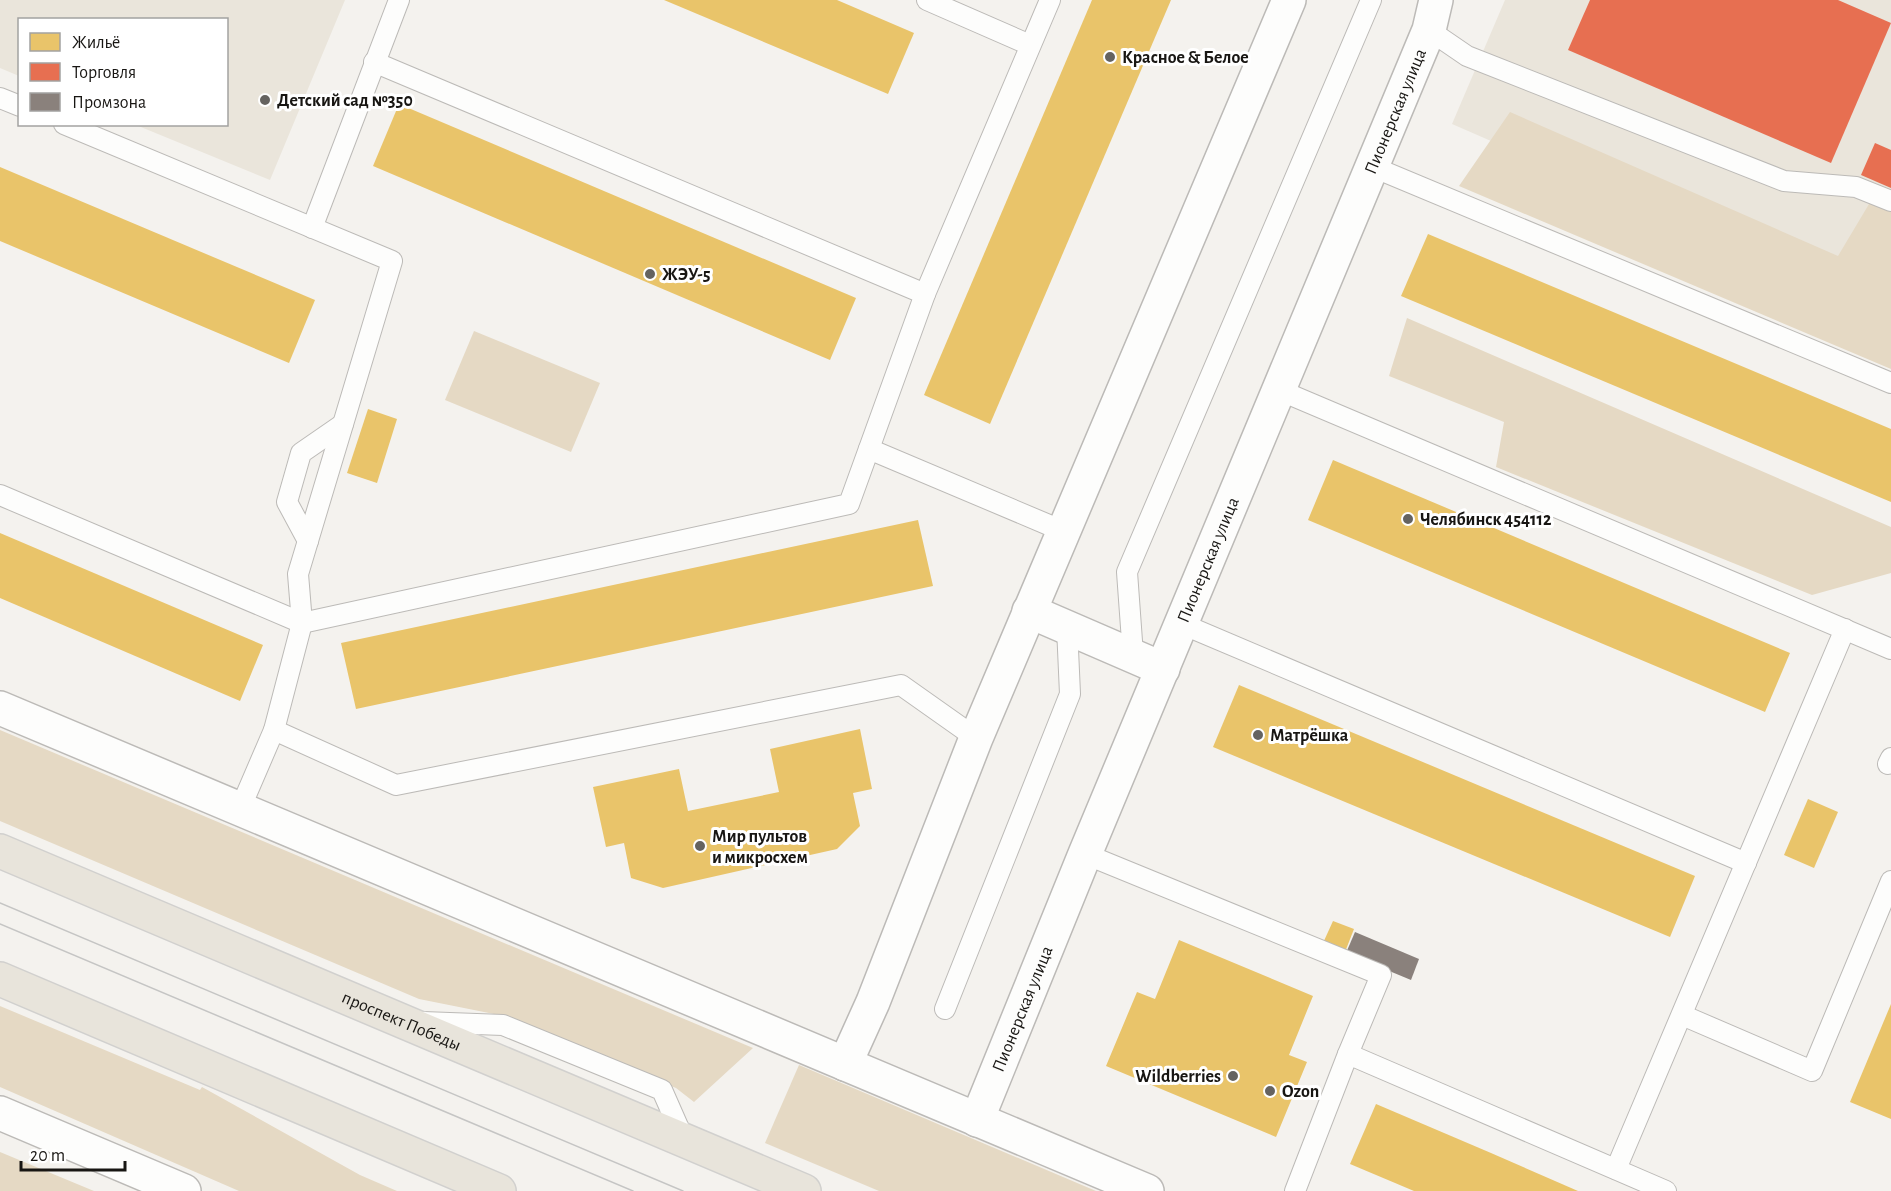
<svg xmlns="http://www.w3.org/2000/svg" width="1891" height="1191" font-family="'Alegreya Sans',sans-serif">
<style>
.built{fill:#eae5db}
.green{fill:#e5d9c4}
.homes{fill:#e9c46a}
.shops{fill:#e76f51}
.industry{fill:#8a817c}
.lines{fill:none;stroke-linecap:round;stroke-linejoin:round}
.service-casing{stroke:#bcbab7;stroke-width:22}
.minor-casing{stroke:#bcbab7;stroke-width:36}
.tertiary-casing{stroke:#bcbab7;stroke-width:36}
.primary-casing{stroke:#d1d0ce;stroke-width:36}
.service{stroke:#fdfdfc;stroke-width:20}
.minor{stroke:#fdfdfc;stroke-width:33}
.tertiary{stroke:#fdfdfc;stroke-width:33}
.primary{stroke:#e8e4db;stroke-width:33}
.tram{stroke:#c5c5c4;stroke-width:1.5}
.poi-dot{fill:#656360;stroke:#fff;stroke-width:2}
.labels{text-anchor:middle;stroke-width:6;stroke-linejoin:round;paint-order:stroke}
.poi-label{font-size:18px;font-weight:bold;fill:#181613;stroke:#fff;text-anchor:start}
.street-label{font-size:18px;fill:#181613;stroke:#fff}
</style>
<rect width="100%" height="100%" fill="#f4f2ee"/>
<!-- built -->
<g class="built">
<polygon points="0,0 345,0 270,180 136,125 226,124 226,20 20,20 19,76 0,68"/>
<polygon points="1505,0 1891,0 1891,316 1452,124"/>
</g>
<!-- green -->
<g class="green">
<polygon points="1510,112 1838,256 1875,194 1891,201 1891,369 1459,186"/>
<polygon points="1407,318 1891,527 1891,573 1812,595 1496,467 1504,422 1389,376"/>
<polygon points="474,331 600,383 571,452 445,400"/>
<polygon points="0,730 753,1048 694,1102 676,1088 499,1015 419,999 0,821"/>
<polygon points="0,1006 200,1090 202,1087 360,1175 397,1191 239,1191 0,1087"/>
<polygon points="799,1065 1096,1191 879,1191 765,1143"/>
<polygon points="0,1152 94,1191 0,1191"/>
</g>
<!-- homes -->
<g class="homes">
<polygon points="664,0 837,0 914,33 888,94"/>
<polygon points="1092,0 1171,0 990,424 924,395"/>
<polygon points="399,104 856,298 830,360 373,166"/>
<polygon points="0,167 315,300 289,363 0,241"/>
<polygon points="1428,234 1891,429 1891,502 1401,296"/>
<polygon points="368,409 397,419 377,483 347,473"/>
<polygon points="1333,460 1790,653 1765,712 1308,520"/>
<polygon points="918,520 933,586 356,709 341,643"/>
<polygon points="0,533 263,645 240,701 0,598"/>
<polygon points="1239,685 1695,876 1670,937 1213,747"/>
<polygon points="860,729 872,789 853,793 860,826 837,849 663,888 631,878 624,843 606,847 593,787 679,769 688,811 779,792 770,749"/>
<polygon points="1808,799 1838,812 1814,868 1784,855"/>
<polygon points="1333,921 1354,929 1345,952 1323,943"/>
<polygon points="1179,940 1313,996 1289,1055 1307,1062 1276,1137 1106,1066 1137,992 1155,999"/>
<polygon points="1891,1004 1891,1119 1850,1102"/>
<polygon points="1376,1104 1491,1153 1578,1191 1414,1191 1350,1164"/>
</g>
<!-- shops -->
<g class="shops">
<polygon points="1590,0 1838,0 1891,23 1831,163 1568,50"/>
<polygon points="1875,143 1891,150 1891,188 1861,175"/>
</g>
<!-- industry -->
<polygon class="industry" points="1355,932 1419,959 1411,980 1346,953"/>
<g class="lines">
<!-- service casing -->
<g class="service-casing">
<g id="service">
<polyline points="927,0 1030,45"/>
<polyline points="1429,30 1467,56 1784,181 1856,187 1891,201"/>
<polyline points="374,62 925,294"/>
<polyline points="0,98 20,106"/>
<polyline points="64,124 392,261 298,574 302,623 274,730 240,809"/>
<polyline points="1373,167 1891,383"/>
<polyline points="312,228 399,0"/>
<polyline points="1279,390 1891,649"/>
<polyline points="869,449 1063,531"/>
<polyline points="0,495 302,623 849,504 925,294 1050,0"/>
<polyline points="308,541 287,502 301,453 343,424"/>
<polyline points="1182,624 1746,863"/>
<polyline points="1133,655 1127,572 1371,0"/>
<polyline points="274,730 396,785 901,685 976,738"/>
<polyline points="1888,764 1891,758"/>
<polyline points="1085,854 1381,975 1348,1054 1666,1191"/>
<polyline points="945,1009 1070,694 1067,627"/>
<polyline points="1682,1015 1812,1071 1891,881"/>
<polyline points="423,1022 503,1025 662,1090 684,1140"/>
<polyline points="1616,1169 1845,629"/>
<polyline points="1295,1191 1348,1054"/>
</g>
</g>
<!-- minor casing -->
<g class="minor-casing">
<g id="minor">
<polyline points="1029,611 1163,669"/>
<polyline points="0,708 1147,1191"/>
<polyline points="845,1064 873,1002 976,738 1289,0"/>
<path id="s1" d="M977,1120L1085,854L1429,30L1436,0"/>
</g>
</g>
<!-- tertiary casing -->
<g class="tertiary-casing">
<polyline id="tertiary" points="0,1113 184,1191"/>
</g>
<!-- primary casing -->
<g class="primary-casing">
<g id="primary">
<path id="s2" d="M0,851L804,1191"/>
<polyline points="0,979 499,1191"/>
</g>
</g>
<!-- service -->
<use href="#service" class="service"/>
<!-- minor -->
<use href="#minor" class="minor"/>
<!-- tertiary -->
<use href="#tertiary" class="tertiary"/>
<!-- primary -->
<use href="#primary" class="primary"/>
<!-- tram -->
<g class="tram">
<polyline points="0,903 683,1191"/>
<polyline points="0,924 633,1191"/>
</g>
</g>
<!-- markers -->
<g class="poi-dot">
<circle cx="1110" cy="57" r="6"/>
<circle cx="265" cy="100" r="6"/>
<circle cx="650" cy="274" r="6"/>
<circle cx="1408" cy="519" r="6"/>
<circle cx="1258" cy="735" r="6"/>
<circle cx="700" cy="846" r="6"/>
<circle cx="1233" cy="1076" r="6"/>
<circle cx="1270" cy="1091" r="6"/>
</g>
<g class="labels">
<!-- poi labels -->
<g class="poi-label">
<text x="1122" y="63">Красное &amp; Белое</text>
<text x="277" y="106">Детский сад №350</text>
<text x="662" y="280">ЖЭУ-5</text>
<text x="1420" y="525">Челябинск 454112</text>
<text x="1270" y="741">Матрёшка</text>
<text x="712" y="842">Мир пультов<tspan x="712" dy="21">и микросхем</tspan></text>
<text x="1221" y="1082" text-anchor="end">Wildberries</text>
<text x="1282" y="1097">Ozon</text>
</g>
<!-- street labels -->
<g class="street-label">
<text dy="6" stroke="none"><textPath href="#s1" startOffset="1092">Пионерская улица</textPath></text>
<text dy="6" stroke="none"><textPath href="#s1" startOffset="606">Пионерская улица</textPath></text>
<text dy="6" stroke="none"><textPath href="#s1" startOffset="120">Пионерская улица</textPath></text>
<text dy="6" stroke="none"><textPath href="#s2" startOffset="436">проспект Победы</textPath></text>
</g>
</g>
<!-- legend -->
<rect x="18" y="18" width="210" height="108" fill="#ffffff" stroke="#a3a2a1" stroke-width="1.5"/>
<rect x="30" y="33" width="30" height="18" fill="#e9c46a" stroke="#a3a2a1" stroke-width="1.5"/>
<text x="72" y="48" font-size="18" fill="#181613">Жильё</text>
<rect x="30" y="63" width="30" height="18" fill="#e76f51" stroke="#a3a2a1" stroke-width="1.5"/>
<text x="72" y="78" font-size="18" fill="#181613">Торговля</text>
<rect x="30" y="93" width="30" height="18" fill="#8a817c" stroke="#a3a2a1" stroke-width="1.5"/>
<text x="72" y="108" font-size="18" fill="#181613">Промзона</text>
<!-- scale -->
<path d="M21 1161v9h104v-9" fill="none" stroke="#181613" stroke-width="3"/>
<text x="30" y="1161" font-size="18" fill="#181613" stroke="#ffffff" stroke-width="4.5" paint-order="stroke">20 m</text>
</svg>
